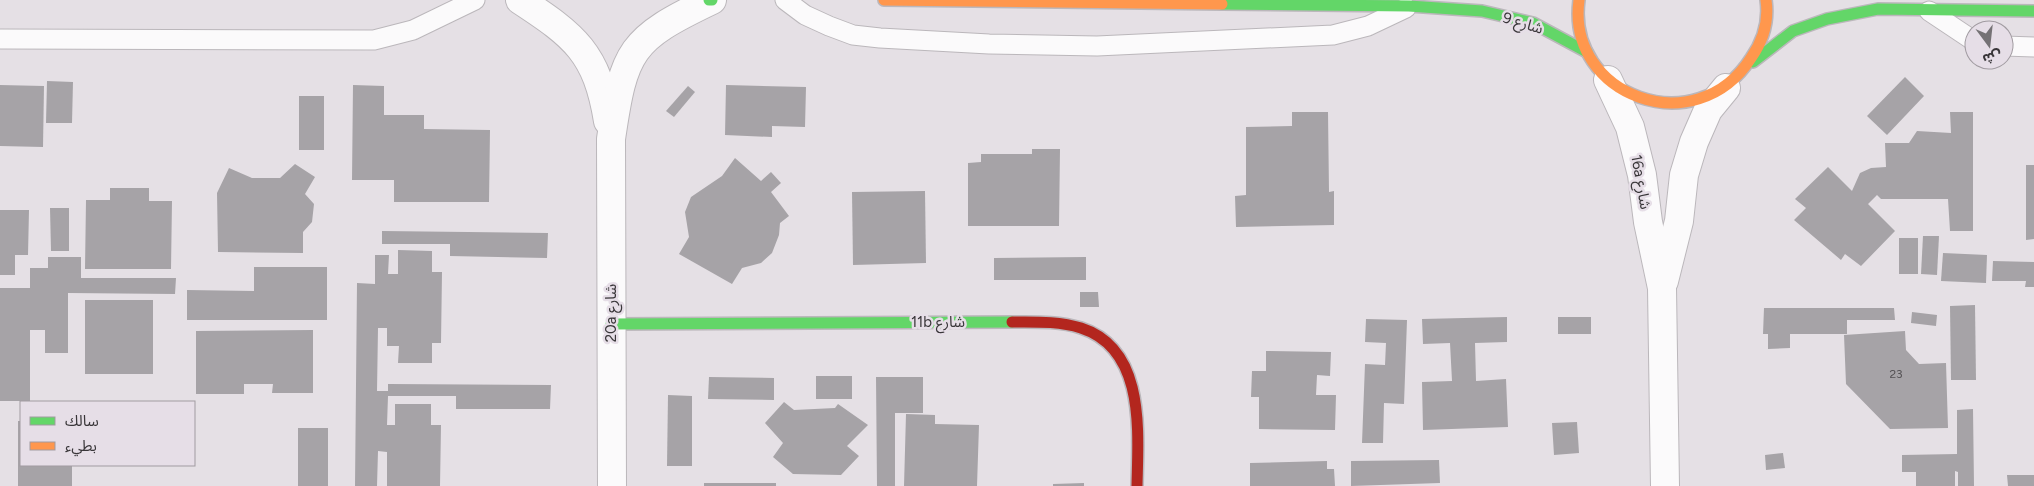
<svg xmlns="http://www.w3.org/2000/svg" width="2034" height="486" font-family="Figtree,'Noto Sans Arabic',sans-serif">
<style>
.building{fill:#a6a3a7}
.lines{fill:none;stroke-linecap:round;stroke-linejoin:round}
.lane-casing{stroke:#bbb7bb;stroke-width:21}
.street-casing{stroke:#bbb7bb;stroke-width:30}
.fast-casing{stroke:#bbb7bb;stroke-width:14}
.slow-casing{stroke:#bbb7bb;stroke-width:14}
.jam-casing{stroke:#bbb7bb;stroke-width:14}
.lane{stroke:#fbfafb;stroke-width:19}
.street{stroke:#fbfafb;stroke-width:28}
.fast{stroke:#63d668;stroke-width:11}
.slow{stroke:#ff974d;stroke-width:11}
.jam{stroke:#b3261e;stroke-width:11}
.labels{text-anchor:middle;stroke-width:5;stroke-linejoin:round;paint-order:stroke}
.number-label{font-size:12px;fill:#545154}
.street-label{font-size:15px;fill:#393639;stroke:#e6dee7}
</style>
<rect width="100%" height="100%" fill="#e5e0e5"/>
<!-- building -->
<g class="building">
<polygon points="1905,77 1924,96 1887,135 1867,116"/>
<polygon points="47,81 73,82 72,123 46,123"/>
<polygon points="0,85 44,86 43,147 0,146"/>
<polygon points="353,85 384,86 384,115 424,115 424,129 490,130 489,202 394,202 394,180 352,180"/>
<polygon points="726,85 806,87 805,127 772,126 772,137 725,135"/>
<polygon points="688,86 695,92 674,117 666,111"/>
<rect x="299" y="96" width="25" height="54"/>
<polygon points="1292,112 1328,112 1329,192 1334,191 1334,225 1236,227 1235,196 1246,195 1246,127 1292,126"/>
<polygon points="1950,112 1973,112 1973,231 1950,231 1948,199 1881,199 1877,195 1868,204 1895,231 1861,266 1845,254 1841,260 1794,220 1806,208 1795,199 1828,167 1852,191 1860,173 1871,168 1886,167 1885,143 1909,143 1917,131 1951,133"/>
<polygon points="1032,149 1060,149 1059,226 968,226 968,163 981,162 981,154 1032,154"/>
<polygon points="735,158 761,181 771,172 781,183 771,192 789,216 780,223 779,235 772,253 761,263 742,268 732,284 679,254 689,237 685,212 691,197 722,176"/>
<polygon points="295,164 315,177 305,194 314,204 312,222 303,232 303,253 218,252 217,193 229,168 252,178 280,178"/>
<polygon points="2026,165 2034,165 2034,239 2026,240"/>
<polygon points="110,188 149,188 149,201 172,201 171,269 85,269 86,200 110,200"/>
<polygon points="925,191 926,263 853,265 852,192"/>
<polygon points="50,208 69,208 69,251 51,251"/>
<polygon points="0,210 29,210 28,255 15,255 15,275 0,275"/>
<polygon points="382,231 548,233 547,258 450,256 450,244 382,244"/>
<polygon points="1923,236 1939,236 1937,275 1921,274"/>
<rect x="1899" y="238" width="19" height="36"/>
<polygon points="398,250 432,251 432,272 442,272 441,343 432,343 432,363 398,363 399,346 387,346 387,328 378,328 377,391 388,391 388,384 551,385 550,409 456,409 456,396 388,396 387,425 395,425 395,404 431,404 431,425 441,425 440,486 387,486 387,452 378,451 377,486 355,486 357,283 375,284 375,255 389,255 388,274 398,274"/>
<polygon points="1943,253 1987,255 1986,283 1941,281"/>
<polygon points="48,257 81,257 81,278 176,278 175,294 68,293 68,353 45,353 45,330 30,330 30,401 0,401 0,288 30,288 30,268 48,268"/>
<polygon points="1086,257 1086,280 994,280 994,258"/>
<polygon points="1993,261 2034,262 2034,287 2025,287 2026,281 1992,281"/>
<polygon points="254,267 327,267 327,320 187,320 187,290 254,291"/>
<polygon points="1080,292 1098,292 1099,307 1080,307"/>
<rect x="85" y="300" width="68" height="74"/>
<polygon points="1975,305 1976,380 1951,380 1950,306"/>
<polygon points="1764,308 1894,308 1895,320 1847,320 1847,334 1790,334 1790,348 1768,349 1768,334 1763,334"/>
<polygon points="1912,312 1937,315 1936,326 1911,323"/>
<polygon points="1507,317 1507,342 1475,343 1476,381 1506,379 1508,427 1423,430 1422,382 1452,381 1450,343 1423,344 1422,319"/>
<rect x="1558" y="317" width="33" height="17"/>
<polygon points="1366,319 1407,320 1404,404 1384,403 1383,443 1362,443 1365,364 1385,365 1386,343 1365,342"/>
<polygon points="313,330 313,393 272,393 273,384 244,384 244,394 196,394 196,331"/>
<polygon points="1905,331 1906,350 1919,364 1946,363 1948,428 1890,429 1846,384 1844,335"/>
<polygon points="1266,351 1331,352 1330,376 1317,375 1316,395 1336,395 1335,430 1259,429 1259,397 1251,397 1252,371 1266,371"/>
<rect x="816" y="376" width="36" height="23"/>
<polygon points="709,377 774,378 774,400 708,399"/>
<polygon points="876,377 923,377 923,413 895,413 895,486 877,486"/>
<polygon points="668,395 692,396 692,466 667,466"/>
<polygon points="784,402 794,410 835,408 838,404 868,425 847,446 859,456 841,475 793,474 773,457 783,443 765,423"/>
<polygon points="1973,409 1974,486 1958,486 1958,472 1955,471 1955,486 1916,486 1916,472 1902,472 1902,455 1957,454 1957,410"/>
<polygon points="906,414 935,415 935,424 979,425 977,486 904,486"/>
<polygon points="18,421 21,421 21,465 72,465 72,486 18,486"/>
<polygon points="1577,422 1579,453 1554,455 1552,423"/>
<rect x="298" y="428" width="30" height="58"/>
<polygon points="1783,453 1785,468 1766,470 1765,455"/>
<polygon points="1439,460 1440,483 1351,486 1351,461"/>
<polygon points="1327,461 1327,469 1334,469 1335,486 1250,486 1250,463"/>
<polygon points="2007,475 2034,475 2034,486 2008,486"/>
<rect x="704" y="483" width="72" height="3"/>
<polygon points="1084,483 1084,486 1053,486 1053,484"/>
</g>
<g class="lines">
<!-- lane casing -->
<g class="lane-casing">
<g id="lane">
<polyline points="785,0 805,15 829,26 853,35 880,38 989,44 1097,46 1333,35 1368,26 1406,8"/>
<polyline points="1929,11 1974,41"/>
<polyline points="0,39 374,40 413,30 475,0"/>
<polyline points="2004,46 2034,47"/>
</g>
</g>
<!-- street casing -->
<g class="street-casing">
<g id="street">
<path d="M520,0C575,36 597,53 608,121"/>
<polyline points="1608,80 1630,127 1642,175 1648,222 1662,288 1665,486"/>
<polyline points="1664,281 1679,221 1684,175 1694,142 1708,110 1726,88"/>
<path d="M612,486L611,139C624,50 630,39 712,0"/>
</g>
</g>
<!-- fast casing -->
<g class="fast-casing">
<g id="fast">
<polyline points="709,0 712,0"/>
<polyline points="1222,4 1409,6 1482,11 1533,23 1587,52"/>
<polyline points="1753,62 1793,31 1827,19 1878,9 2034,11"/>
<polyline points="611,324 1012,322"/>
</g>
</g>
<!-- slow casing -->
<g class="slow-casing">
<g id="slow">
<polyline points="884,0 1222,4"/>
<path d="M1579,0C1566,96 1696,144 1751,58C1763,41 1769,21 1766,0"/>
</g>
</g>
<!-- jam casing -->
<g class="jam-casing">
<path id="jam" d="M1012,322C1035,322 1059,321 1081,328C1146,349 1138,432 1137,486"/>
</g>
<!-- lane -->
<use href="#lane" class="lane"/>
<!-- street -->
<use href="#street" class="street"/>
<!-- fast -->
<use href="#fast" class="fast"/>
<!-- slow -->
<use href="#slow" class="slow"/>
<!-- jam -->
<use href="#jam" class="jam"/>
</g>
<g class="labels">
<!-- number labels -->
<g class="number-label">
<text x="1896" y="378">23</text>
</g>
<!-- street labels -->
<g class="street-label">
<text transform="translate(1523 23) rotate(17)" y="5">شارع 9</text>
<text transform="translate(1641 182) rotate(80)" y="5">16a شارع</text>
<text transform="translate(611 313) rotate(-90)" y="5">20a شارع</text>
<text x="938" y="327">11b شارع</text>
</g>
</g>
<!-- legend -->
<rect x="20" y="401" width="175" height="65" fill="#e6dee7" stroke="#a19ba1"/>
<rect x="30" y="417" width="25" height="8" fill="#63d668" stroke="#a19ba1"/>
<text x="65" y="426" font-size="15" fill="#393639">سالك</text>
<rect x="30" y="442" width="25" height="8" fill="#ff974d" stroke="#a19ba1"/>
<text x="65" y="451" font-size="15" fill="#393639">بطيء</text>
<!-- north arrow -->
<g transform="translate(1989 45) rotate(165)"><circle r="24" fill="#e6dee7" stroke="#a19ba1"/>
<path d="M0-4L9 19L0 12L-9 19Z" fill="#757275"/>
<text y="-8" font-size="14" font-weight="bold" text-anchor="middle" fill="#393639">ش</text>
</g>
</svg>
